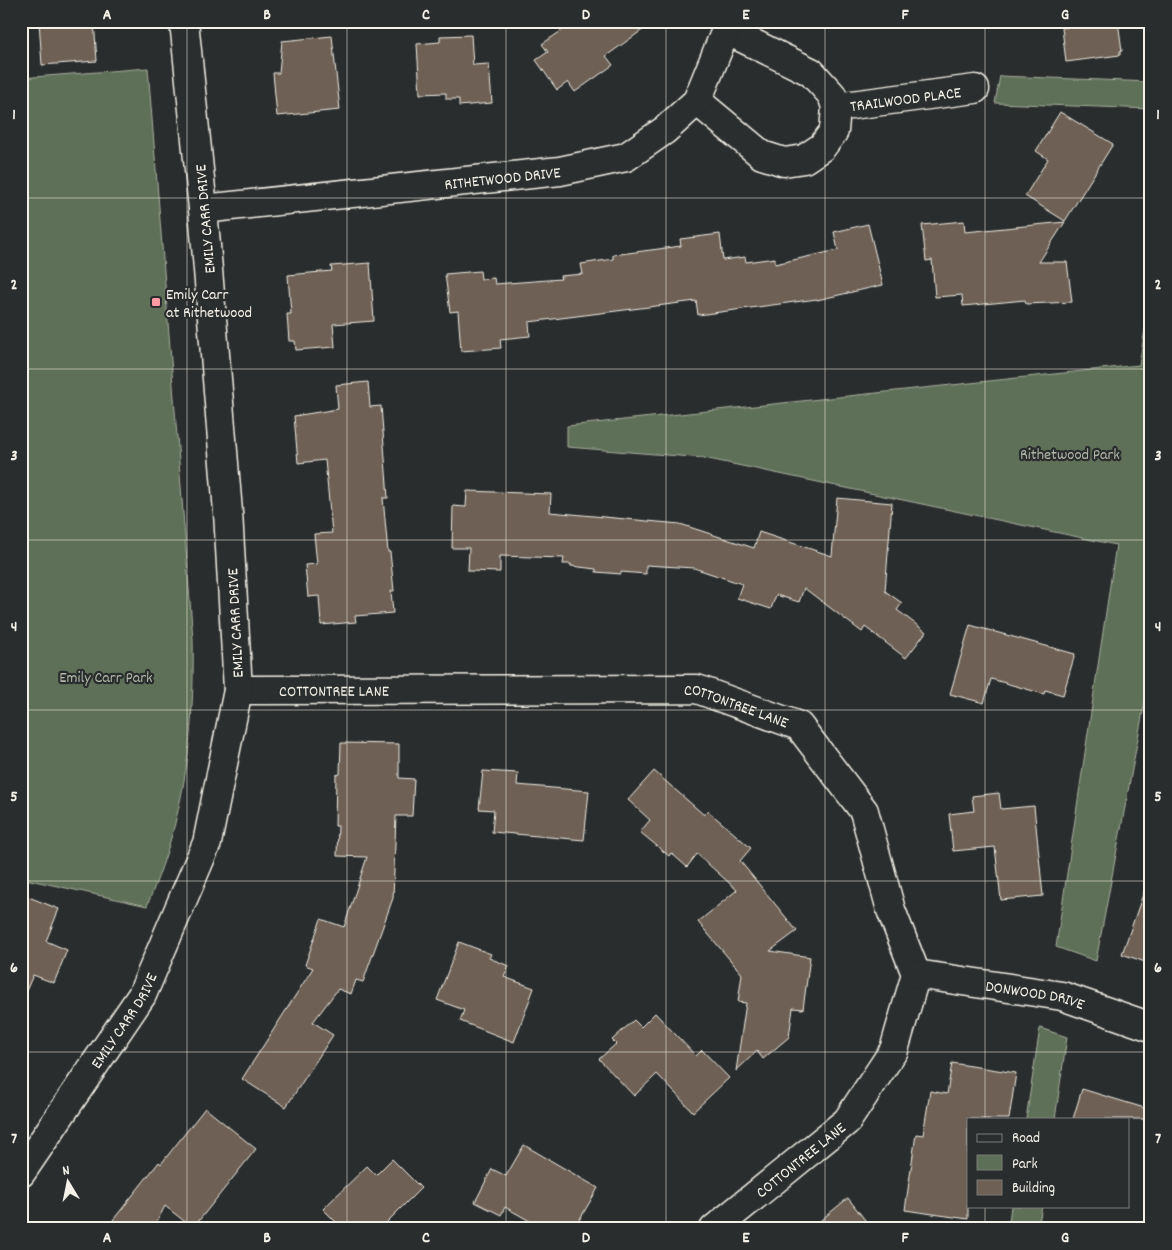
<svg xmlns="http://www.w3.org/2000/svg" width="1172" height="1250" font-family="Dekko,sans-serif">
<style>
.green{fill:#5e6f58;stroke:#a9b0a0}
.building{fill:#6e6054;stroke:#f4f1e8}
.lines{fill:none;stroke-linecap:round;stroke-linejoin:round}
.minor-casing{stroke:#f4f1e8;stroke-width:31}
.minor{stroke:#2a2d2e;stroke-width:28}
.grid{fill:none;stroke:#f4f1e8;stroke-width:1;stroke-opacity:0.55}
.poi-dot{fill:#ff9aa2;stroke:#2a2d2e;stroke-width:2}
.labels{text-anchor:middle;stroke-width:4.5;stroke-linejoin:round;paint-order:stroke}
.street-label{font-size:16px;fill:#f4f1e8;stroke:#2a2d2e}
.poi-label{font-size:16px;fill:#f4f1e8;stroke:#2a2d2e;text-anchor:start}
.park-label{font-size:16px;fill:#b0b6a7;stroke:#2a2d2e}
.neatline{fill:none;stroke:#f4f1e8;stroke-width:2}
.grid-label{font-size:16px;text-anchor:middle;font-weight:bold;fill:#f4f1e8}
</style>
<rect width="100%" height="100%" fill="#2a2d2e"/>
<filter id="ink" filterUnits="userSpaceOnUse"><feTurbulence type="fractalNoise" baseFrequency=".02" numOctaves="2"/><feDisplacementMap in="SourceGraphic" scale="10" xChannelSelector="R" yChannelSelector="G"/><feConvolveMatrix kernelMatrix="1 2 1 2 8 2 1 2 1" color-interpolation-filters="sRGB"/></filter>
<g filter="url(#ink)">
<!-- green -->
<g class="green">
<path d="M148,68L193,639C194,698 191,757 177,815C170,846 159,876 147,906L21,878V78Z"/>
<polygon points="1000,76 1151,82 1151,109 995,103"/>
<polygon points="1151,294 1151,669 1096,961 1056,947 1116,545 704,458 567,447 567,426 1139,365"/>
<polygon points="1040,1028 1067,1037 1055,1119 1026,1119"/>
<polygon points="1011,1206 1042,1206 1038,1229 1008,1229"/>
</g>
<!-- building -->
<g class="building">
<polygon points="39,21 94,21 97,61 42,65"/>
<polygon points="576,21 655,21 606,56 613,65 575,92 568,82 557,90 536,60 548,52 542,44"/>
<polygon points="1067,21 1118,21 1122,51 1120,51 1120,55 1066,62 1062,28 1068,27"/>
<polygon points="471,35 473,65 489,64 492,103 459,106 459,99 446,99 446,93 420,94 417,44 440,42 440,36"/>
<polygon points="332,36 340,110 277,116 273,73 279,73 282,41"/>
<polygon points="1060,112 1113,144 1065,221 1025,196 1048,159 1036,151"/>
<polygon points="964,221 965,232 1065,222 1039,262 1067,262 1072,302 1026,304 1025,300 963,306 962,295 935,297 932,260 926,261 922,225"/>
<polygon points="868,224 883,285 817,300 817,299 698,315 696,301 529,322 530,336 500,339 501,348 461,351 458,311 450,312 445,274 480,271 481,279 494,278 495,284 561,279 560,276 583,274 581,264 613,259 613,255 681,246 680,239 720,234 723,260 745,257 746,262 775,258 775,264 838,250 834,232"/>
<polygon points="370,263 374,321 333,324 335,347 296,350 295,341 289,341 287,314 291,314 288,275 332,271 331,266"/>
<polygon points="368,382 370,407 381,406 388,498 383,498 388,552 390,552 394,591 391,591 393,613 355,616 356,622 321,625 319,596 308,597 305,565 317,564 314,534 332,533 325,460 298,463 294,416 338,409 336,385"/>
<polygon points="467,491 551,494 550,512 680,524 754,548 759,532 832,556 837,498 892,503 885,591 902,603 897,610 926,632 906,658 865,627 862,632 804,588 799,602 776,595 771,609 737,598 742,584 694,568 646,565 646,574 621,572 621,574 596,572 596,569 571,566 571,564 563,564 564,558 500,556 500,572 468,571 469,548 452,548 453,506 466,507"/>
<polygon points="970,625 1075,654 1063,695 1045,690 1044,694 991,679 984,703 950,694"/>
<polygon points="341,743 399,744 399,778 414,779 412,816 396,816 393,898 363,982 356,980 351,994 338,989 313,1022 333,1035 286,1107 242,1079 313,968 305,965 321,919 344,927 367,857 337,856 338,826 335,826 336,775 340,774"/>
<polygon points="483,771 518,773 517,785 589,791 584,840 492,832 494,810 479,809"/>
<polygon points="654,771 704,815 708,811 751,848 740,861 797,931 770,951 810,957 803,1009 793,1008 789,1037 763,1059 757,1051 736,1071 746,1003 738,1002 742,974 698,922 737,890 697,854 687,867 671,853 669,856 640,832 650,820 628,800"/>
<polygon points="999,793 1001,809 1034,806 1043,896 1001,900 995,847 953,851 949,814 974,811 972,796"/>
<polygon points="1147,883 1151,884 1151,964 1122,954"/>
<polygon points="21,894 59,909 46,941 67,950 54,983 33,975 22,1000"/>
<polygon points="459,942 491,954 489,958 509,966 504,977 534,988 514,1042 460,1021 464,1010 437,1000"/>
<polygon points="655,1013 696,1056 702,1050 729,1078 693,1112 657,1074 634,1096 599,1059 616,1044 612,1040 634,1020 641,1027"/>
<polygon points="952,1063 1016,1073 1009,1119 968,1119 968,1219 905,1210 916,1134 923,1135 930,1091 947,1094"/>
<polygon points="1082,1089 1151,1110 1151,1119 1073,1119"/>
<polygon points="205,1108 256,1149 193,1228 165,1206 153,1229 106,1229 159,1162 161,1164"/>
<polygon points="524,1145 598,1188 574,1229 544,1229 505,1207 501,1215 475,1202 492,1169 506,1176"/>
<polygon points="392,1159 421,1188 380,1229 343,1229 323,1209 367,1166 376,1175"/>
<polygon points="848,1198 872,1229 810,1229"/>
</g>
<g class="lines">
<!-- minor casing -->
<g class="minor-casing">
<g id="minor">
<polyline points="697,101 762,155 784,162 804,159 822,147 834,131 836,107 832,95 811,72 726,30"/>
<path id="s1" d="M836,107L975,89"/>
<path id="s2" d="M203,209L560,171L626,157L665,130L697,101L726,30L727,21"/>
<path id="s3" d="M238,690L697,689L799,726L864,811L891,910L916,974L894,1050L847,1121L714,1229"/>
<path id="s4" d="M916,974L1062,996L1151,1027"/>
<path id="s5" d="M21,1173L142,995L207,843L238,690L228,512L203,209L184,21"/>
</g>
</g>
<!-- minor -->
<use href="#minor" class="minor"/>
</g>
</g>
<!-- grid -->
<path class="grid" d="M187,21V1229M347,21V1229M506,21V1229M666,21V1229M825,21V1229M985,21V1119M21,198H1151M21,369H1151M21,540H1151M21,710H1151M21,881H1151M21,1052H1151M985,1206V1229"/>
<!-- markers -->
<rect class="poi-dot" x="151" y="297" width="10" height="10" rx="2.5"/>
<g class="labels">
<!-- street labels -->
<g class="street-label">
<text dy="6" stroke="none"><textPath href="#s1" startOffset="70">TRAILWOOD PLACE</textPath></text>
<text dy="6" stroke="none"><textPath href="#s2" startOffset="301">RITHETWOOD DRIVE</textPath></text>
<text transform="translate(204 219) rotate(-95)" y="6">EMILY CARR DRIVE</text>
<text transform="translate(234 623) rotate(-93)" y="6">EMILY CARR DRIVE</text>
<text dy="6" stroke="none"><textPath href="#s3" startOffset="96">COTTONTREE LANE</textPath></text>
<text dy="6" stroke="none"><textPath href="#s3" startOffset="501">COTTONTREE LANE</textPath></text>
<text dy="6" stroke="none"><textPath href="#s4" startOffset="121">DONWOOD DRIVE</textPath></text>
<text dy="6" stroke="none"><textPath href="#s5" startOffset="184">EMILY CARR DRIVE</textPath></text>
<text transform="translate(800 1159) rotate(-39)" y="6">COTTONTREE LANE</text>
</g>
<!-- poi labels -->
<g class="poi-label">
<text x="166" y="299">Emily Carr<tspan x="166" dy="18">at Rithetwood</tspan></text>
</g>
<!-- park labels -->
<g class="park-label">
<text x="1070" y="459">Rithetwood Park</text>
<text x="106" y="682">Emily Carr Park</text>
</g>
</g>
<!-- margin -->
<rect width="1172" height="1250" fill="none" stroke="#2a2d2e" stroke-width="55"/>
<!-- legend -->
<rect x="967" y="1118" width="162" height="90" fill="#2a2d2e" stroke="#7b7b78"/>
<rect x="977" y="1134" width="25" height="8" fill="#2a2d2e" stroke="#7b7b78"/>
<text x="1012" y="1142" font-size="15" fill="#f4f1e8">Road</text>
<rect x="977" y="1155" width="25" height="15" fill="#5e6f58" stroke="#7b7b78"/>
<text x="1012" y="1168" font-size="15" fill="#f4f1e8">Park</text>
<rect x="977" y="1180" width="25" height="15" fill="#6e6054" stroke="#7b7b78"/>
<text x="1012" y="1192" font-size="15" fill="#f4f1e8">Building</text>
<!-- north arrow -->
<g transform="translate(68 1182) rotate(350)" stroke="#2a2d2e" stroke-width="4" paint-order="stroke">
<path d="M0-4L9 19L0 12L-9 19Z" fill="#f4f1e8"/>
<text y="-8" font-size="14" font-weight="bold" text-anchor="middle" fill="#f4f1e8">N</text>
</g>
<rect x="28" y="28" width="1116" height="1194" class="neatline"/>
<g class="grid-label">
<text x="107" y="19">A</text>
<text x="267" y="19">B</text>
<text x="426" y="19">C</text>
<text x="586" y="19">D</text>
<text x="746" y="19">E</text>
<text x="905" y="19">F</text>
<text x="1065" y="19">G</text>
<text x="14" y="119">1</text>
<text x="1158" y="119">1</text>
<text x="14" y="289">2</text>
<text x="1158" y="289">2</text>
<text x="14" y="460">3</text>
<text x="1158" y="460">3</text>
<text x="14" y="631">4</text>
<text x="1158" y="631">4</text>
<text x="14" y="801">5</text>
<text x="1158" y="801">5</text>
<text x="14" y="972">6</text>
<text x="1158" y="972">6</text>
<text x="14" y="1143">7</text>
<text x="1158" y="1143">7</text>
<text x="107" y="1242">A</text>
<text x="267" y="1242">B</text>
<text x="426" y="1242">C</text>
<text x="586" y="1242">D</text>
<text x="746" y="1242">E</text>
<text x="905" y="1242">F</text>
<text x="1065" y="1242">G</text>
</g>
</svg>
